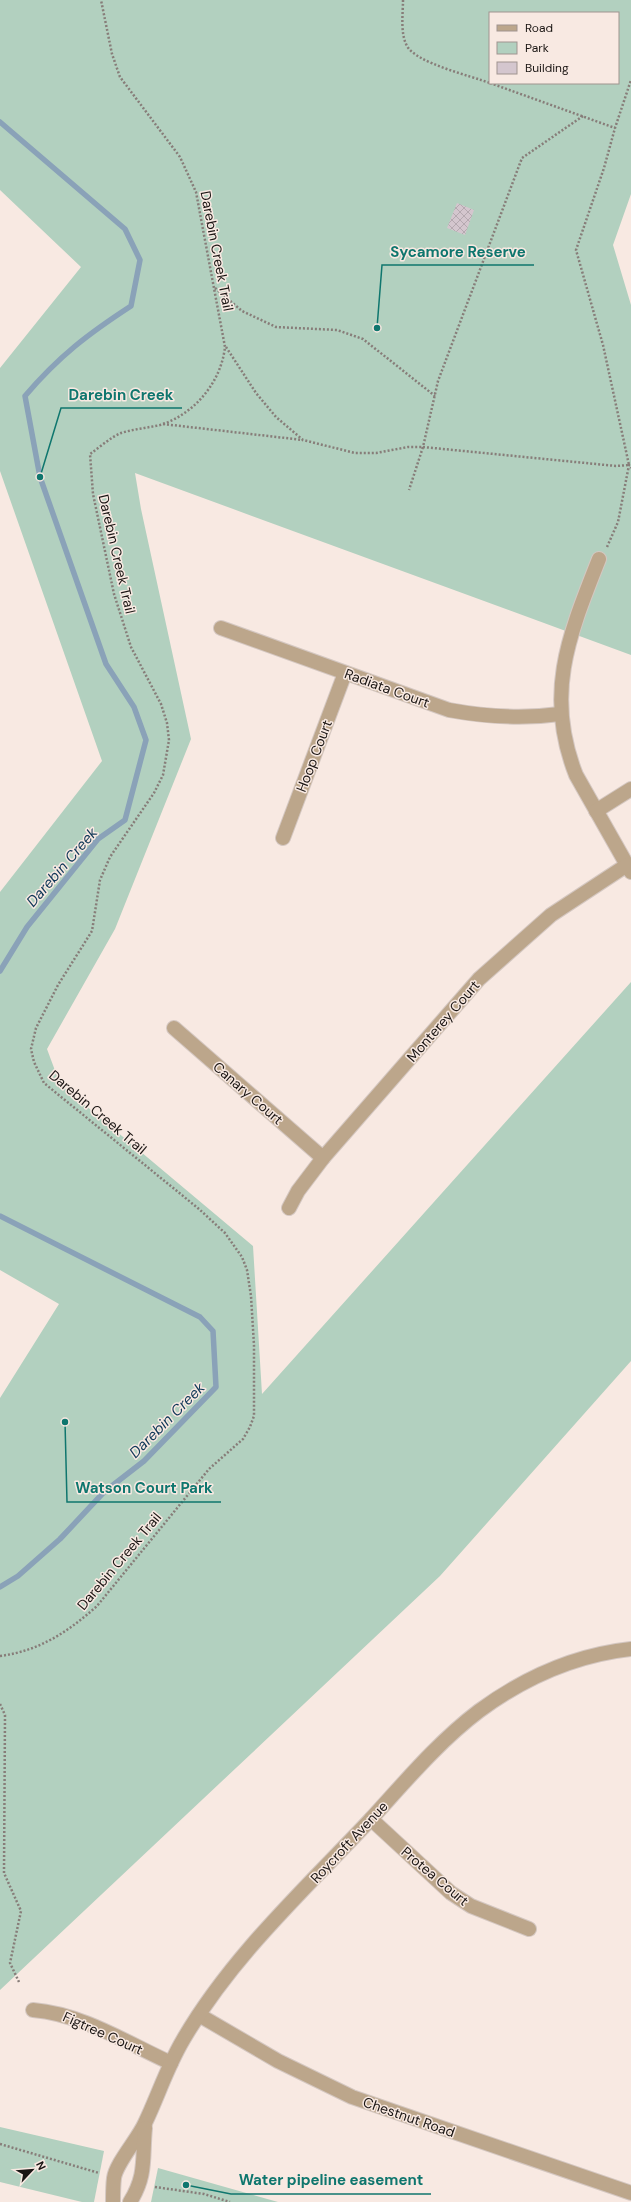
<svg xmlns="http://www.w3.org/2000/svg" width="631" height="2202" font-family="'DM Sans',sans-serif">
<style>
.green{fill:#b2d0bf;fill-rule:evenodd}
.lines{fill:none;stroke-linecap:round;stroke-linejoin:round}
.stream{stroke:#8aa2b8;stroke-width:5.5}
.building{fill:url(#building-cross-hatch)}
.street-casing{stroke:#d4c7c1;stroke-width:16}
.path{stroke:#877d79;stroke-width:2.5;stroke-dasharray:2 2;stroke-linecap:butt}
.street{stroke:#bca68b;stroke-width:14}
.labels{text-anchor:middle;stroke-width:3;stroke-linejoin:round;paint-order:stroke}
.street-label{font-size:14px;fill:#1a1513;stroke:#f8e9e2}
.water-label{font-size:15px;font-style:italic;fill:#0e3757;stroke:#f8e9e2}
.leader{fill:none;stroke:#0f766e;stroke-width:1.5}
.callout-dot{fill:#0f766e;stroke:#f8e9e2;stroke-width:1.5}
.callout-label{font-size:15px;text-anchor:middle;font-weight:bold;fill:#0f766e;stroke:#f8e9e2;stroke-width:3;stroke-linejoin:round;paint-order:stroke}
</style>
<defs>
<pattern id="building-cross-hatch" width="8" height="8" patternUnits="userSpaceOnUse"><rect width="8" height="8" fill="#d4c6ce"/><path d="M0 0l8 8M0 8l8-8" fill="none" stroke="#b5a9b0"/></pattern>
</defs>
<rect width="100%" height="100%" fill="#f8e9e2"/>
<!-- green -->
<g class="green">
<path d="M0,0H631V194L613,245L631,305V655L135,473L141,509L191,739L115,929L47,1049L60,1084L253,1246L262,1394L631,982V1361L440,1576L0,1990V1398L59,1304L0,1270V892L102,761L0,471V368L81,267L0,190ZM490,13H618V83H490Z"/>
<polygon points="0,2127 104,2151 94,2202 82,2202 0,2182"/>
<polygon points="158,2168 278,2202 151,2202"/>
</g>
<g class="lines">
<!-- stream -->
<g class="stream">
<path d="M0,122L125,229L140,260L131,306C88,334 59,356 25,396L40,477L106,664L134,707L146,740L125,820L98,839L27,927L0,971"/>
<polyline points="0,1216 200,1317 213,1331 216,1387 144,1461 104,1492 60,1539 18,1576 0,1587"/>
</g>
</g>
<!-- building -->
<polygon class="building" points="457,203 474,210 465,235 447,228"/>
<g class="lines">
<!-- street casing -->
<g class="street-casing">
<g id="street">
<path d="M599,559C569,635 544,694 576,775L631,872"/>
<path d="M221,628L449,710C487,717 523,719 560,714"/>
<polyline points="596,811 631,789"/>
<polyline points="283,838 345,673"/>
<polyline points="174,1028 323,1158"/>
<polyline points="289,1208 298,1191 323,1158 479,979 551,915 627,865"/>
<polyline points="371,1819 451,1893 471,1906 529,1929"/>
<path d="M33,2010C82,2014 127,2043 171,2063"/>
<polyline points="199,2015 278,2061 352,2097 631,2193"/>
<path d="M113,2202C113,2194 113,2186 114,2178C116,2163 138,2139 145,2123C158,2096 167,2067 183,2040C231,1957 304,1890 370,1820C404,1783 438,1742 479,1711C524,1678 575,1655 631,1649"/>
<path d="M130,2202C147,2175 142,2158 145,2128"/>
</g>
</g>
<!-- path -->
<g class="path">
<path d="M403,0C403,14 400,33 407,46C416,63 471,76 490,83"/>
<polyline points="490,83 615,128"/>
<polyline points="583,116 522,158 438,381 423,447 616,466 629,465 603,345 576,250 604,168 615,128 631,80"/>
<polyline points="215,288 242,311 276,327 337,330 363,339 435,396"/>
<polyline points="226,347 256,393 276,417 303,440 355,453 376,453 408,447 423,447 409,490"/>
<polyline points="163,424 303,440"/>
<polyline points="607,547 618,522 629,465 631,468"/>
<path d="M0,1656C39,1651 68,1632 97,1606L209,1469L243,1439L250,1427L254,1416V1345L251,1296L247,1270L242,1257L225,1233L199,1209L44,1083L34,1062L31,1049L36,1028L58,985L92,931L100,880L110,857L154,793L163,775L169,740L167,723L161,704L131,647L114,594L93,494L90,454C100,447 111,437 121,433C134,429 147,428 160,425C195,414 221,382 225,347L196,192L180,157L120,77L112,54L101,0"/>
<polyline points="0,1704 5,1715 4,1873 21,1911 10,1963 19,1982"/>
<polyline points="0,2144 99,2173"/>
<polyline points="155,2187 204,2194 230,2202"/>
</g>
<!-- street -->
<use href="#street" class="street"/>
</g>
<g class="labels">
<!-- street labels -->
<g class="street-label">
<text transform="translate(217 251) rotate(79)" y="5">Darebin Creek Trail</text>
<text transform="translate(117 554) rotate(77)" y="5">Darebin Creek Trail</text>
<text transform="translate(387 688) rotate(20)" y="5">Radiata Court</text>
<text transform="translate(314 756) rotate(-69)" y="5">Hoop Court</text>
<text transform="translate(443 1021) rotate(-49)" y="5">Monterey Court</text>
<text transform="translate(248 1093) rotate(41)" y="5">Canary Court</text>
<text transform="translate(98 1112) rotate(40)" y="5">Darebin Creek Trail</text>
<text transform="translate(119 1561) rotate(-50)" y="5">Darebin Creek Trail</text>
<text transform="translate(349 1842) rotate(-47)" y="5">Roycroft Avenue</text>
<text transform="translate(435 1876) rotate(40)" y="5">Protea Court</text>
<text transform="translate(103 2033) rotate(24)" y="5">Figtree Court</text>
<text transform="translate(409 2117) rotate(19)" y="5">Chestnut Road</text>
</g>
<!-- water labels -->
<g class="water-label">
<text transform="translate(62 867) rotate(-49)" y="5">Darebin Creek</text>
<text transform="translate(167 1420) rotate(-45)" y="5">Darebin Creek</text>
</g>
</g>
<!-- callouts -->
<path class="leader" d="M377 328L382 265H534M40 477L61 408H182M65 1422L67 1502H221M186 2185L231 2194H431"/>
<g class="callout-dot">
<circle cx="377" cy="328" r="4"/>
<circle cx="40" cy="477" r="4"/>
<circle cx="65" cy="1422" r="4"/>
<circle cx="186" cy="2185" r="4"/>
</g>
<g class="callout-label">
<text x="458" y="257">Sycamore Reserve</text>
<text x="121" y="400">Darebin Creek</text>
<text x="144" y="1493">Watson Court Park</text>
<text x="331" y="2185">Water pipeline easement</text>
</g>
<!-- legend -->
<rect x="489" y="12" width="130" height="72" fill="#f8e9e2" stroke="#9f948f"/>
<rect x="497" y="25" width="20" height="6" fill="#bca68b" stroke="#9f948f"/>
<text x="525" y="32" font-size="12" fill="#1a1513">Road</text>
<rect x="497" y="42" width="20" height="12" fill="#b2d0bf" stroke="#9f948f"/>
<text x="525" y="52" font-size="12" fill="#1a1513">Park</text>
<rect x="497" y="62" width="20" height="12" fill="#d4c6ce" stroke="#9f948f"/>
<text x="525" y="72" font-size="12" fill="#1a1513">Building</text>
<!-- north arrow -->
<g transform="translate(32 2170) rotate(64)" stroke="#f8e9e2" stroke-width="3" paint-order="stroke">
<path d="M0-3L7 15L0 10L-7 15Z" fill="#1a1513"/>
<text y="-6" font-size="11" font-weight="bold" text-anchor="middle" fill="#1a1513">N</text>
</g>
</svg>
